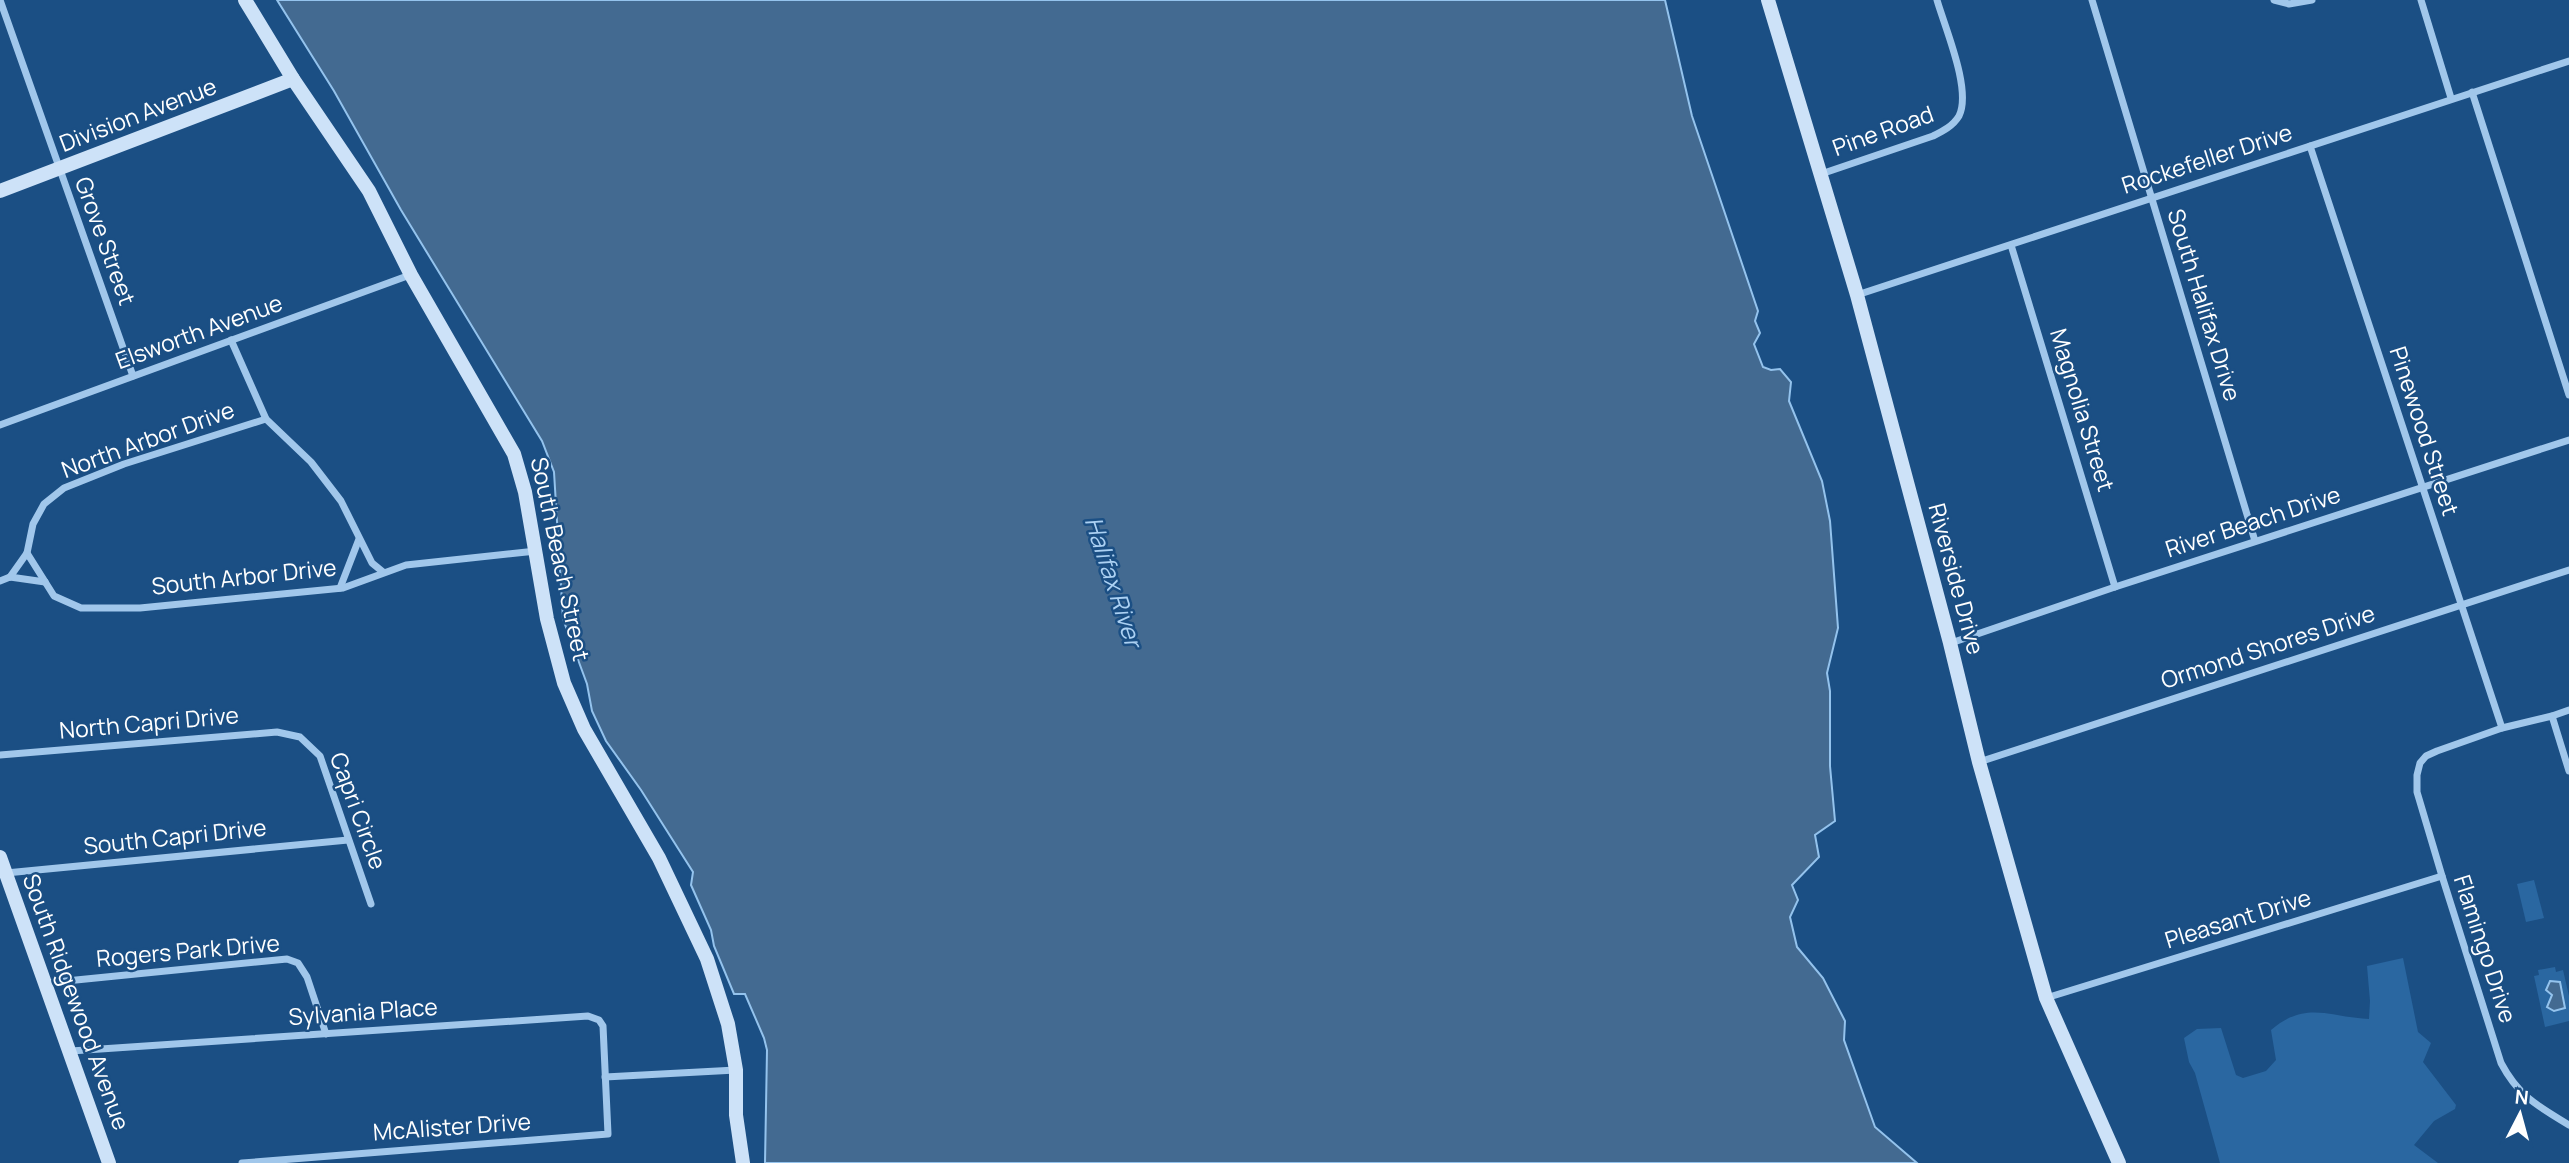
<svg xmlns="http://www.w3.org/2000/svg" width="2569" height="1163" font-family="Manrope,sans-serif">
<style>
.green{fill:#2a67a1}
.water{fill:#436a91;stroke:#94c3ed;stroke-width:2}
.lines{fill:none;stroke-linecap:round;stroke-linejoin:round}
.street{stroke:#a1c7eb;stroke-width:7}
.secondary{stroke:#cde2f8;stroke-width:14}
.labels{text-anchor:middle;stroke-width:5;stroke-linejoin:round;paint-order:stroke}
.street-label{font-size:23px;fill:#fff;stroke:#1b4f84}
.water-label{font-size:24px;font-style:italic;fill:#acd1f3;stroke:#1b4f84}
</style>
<rect width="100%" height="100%" fill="#1b4f84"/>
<!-- green -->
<g class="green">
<polygon points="2534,880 2544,918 2526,922 2517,884"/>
<path d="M2403,958L2418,1032L2431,1043L2423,1062L2456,1105L2455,1109L2434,1121L2414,1145L2438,1163H2220L2195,1073L2189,1062L2184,1038L2197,1029L2221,1028L2236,1075L2243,1078L2266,1071L2276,1060L2271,1030C2306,1000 2329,1017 2369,1019L2370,1001L2367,966Z"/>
<polygon points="2555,967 2556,972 2563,970 2569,996 2569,1021 2545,1027 2534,976 2539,975 2538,970"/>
</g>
<!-- water -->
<g class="water">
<polygon points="277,0 1665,0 1692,116 1758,311 1755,321 1760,333 1754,344 1763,367 1771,370 1780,369 1791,382 1789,401 1822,481 1830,521 1838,628 1827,673 1830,691 1830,766 1835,821 1815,835 1819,857 1792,885 1798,900 1790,917 1797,947 1823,978 1845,1021 1844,1040 1875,1127 1917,1163 765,1163 767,1050 764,1038 745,994 734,994 714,946 711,930 691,885 693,872 641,790 606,741 592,711 587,684 563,619 554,472 542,441 401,210 334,91"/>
<polygon points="2550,981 2560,982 2565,1008 2554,1011 2547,1007 2552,995 2546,990"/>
</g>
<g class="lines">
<!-- street -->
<g class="street">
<polyline points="0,0 133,376"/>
<polyline points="2092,0 2255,541"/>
<polyline points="2274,0 2289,4 2312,0"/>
<polyline points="2421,0 2451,98"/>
<polyline points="2472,92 2569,395"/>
<polyline points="2310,146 2502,728"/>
<path d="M1821,174L1933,136C1943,131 1953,126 1959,116C1972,90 1945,28 1937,0"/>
<polyline points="2011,245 2115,587"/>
<polyline points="1857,295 2569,61"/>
<polyline points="231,340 266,419 311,462 341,501 372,563 383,572"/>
<polyline points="0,425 410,275"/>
<polyline points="27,553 54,596 81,608 140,608 343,588 406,565 536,551"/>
<polyline points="10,577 27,553 33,524 44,504 64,488 124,464 266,419"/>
<polyline points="0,581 10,577 45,582"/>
<polyline points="340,588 359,539"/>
<polyline points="1951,643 2115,587 2569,440"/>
<path d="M2569,710L2552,716L2502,728L2437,751L2426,756L2420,763L2417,775V792L2442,876L2501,1063C2519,1097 2538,1106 2569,1125"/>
<polyline points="2552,716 2569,771"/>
<polyline points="0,755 277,732 300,737 320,756 371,904"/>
<polyline points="1979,762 2569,570"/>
<polyline points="6,873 348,840"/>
<polyline points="46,983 287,959 298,963 307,977 326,1034"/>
<polyline points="2046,998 2442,876"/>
<polyline points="71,1051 588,1016 599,1020 603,1026 608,1134 242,1163"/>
<polyline points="605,1077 736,1070"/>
</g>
<!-- secondary -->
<g class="secondary">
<polyline points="245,0 293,79 369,191 411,275 514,454 525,492 547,619 564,683 584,729 659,858 707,959 728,1024 736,1070 736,1115 743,1163"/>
<polyline points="1768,0 1857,295 1950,643 1979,762 2046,998 2119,1163"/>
<polyline points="0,191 293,79"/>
<polyline points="0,857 109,1163"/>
</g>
</g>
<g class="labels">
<!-- street labels -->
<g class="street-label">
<text transform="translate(138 115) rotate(-21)" y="8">Division Avenue</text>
<text transform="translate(1883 131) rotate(-20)" y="8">Pine Road</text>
<text transform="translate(2207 159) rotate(-18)" y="8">Rockefeller Drive</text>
<text transform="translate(105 241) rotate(70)" y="8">Grove Street</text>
<text transform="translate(2204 305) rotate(73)" y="8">South Halifax Drive</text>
<text transform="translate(199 332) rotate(-20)" y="8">Elsworth Avenue</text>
<text transform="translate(2082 410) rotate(73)" y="8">Magnolia Street</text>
<text transform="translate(2424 431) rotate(72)" y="8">Pinewood Street</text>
<text transform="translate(148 440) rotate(-20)" y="8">North Arbor Drive</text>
<text transform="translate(2253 522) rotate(-18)" y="8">River Beach Drive</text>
<text transform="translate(560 559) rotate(78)" y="8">South Beach Street</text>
<text transform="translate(244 577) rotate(-6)" y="8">South Arbor Drive</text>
<text transform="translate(1956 579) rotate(75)" y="8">Riverside Drive</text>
<text transform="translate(2268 647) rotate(-18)" y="8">Ormond Shores Drive</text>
<text transform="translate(149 723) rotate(-5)" y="8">North Capri Drive</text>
<text transform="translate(358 811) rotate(70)" y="8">Capri Circle</text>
<text transform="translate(175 837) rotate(-6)" y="8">South Capri Drive</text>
<text transform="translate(2238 919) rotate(-17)" y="8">Pleasant Drive</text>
<text transform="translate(2485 949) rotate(72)" y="8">Flamingo Drive</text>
<text transform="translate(188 951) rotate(-5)" y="8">Rogers Park Drive</text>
<text transform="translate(76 1002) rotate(70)" y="8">South Ridgewood Avenue</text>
<text transform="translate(363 1012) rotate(-4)" y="8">Sylvania Place</text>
<text transform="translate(452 1127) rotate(-4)" y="8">McAlister Drive</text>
</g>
<!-- water labels -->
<g class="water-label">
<text transform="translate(1113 582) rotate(72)" y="8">Halifax River</text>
</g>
</g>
<!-- north arrow -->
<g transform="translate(2520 1114) rotate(6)" stroke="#1b4f84" stroke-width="5" paint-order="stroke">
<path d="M0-5L12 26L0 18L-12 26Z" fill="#ffffff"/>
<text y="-10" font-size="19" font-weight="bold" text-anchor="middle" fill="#ffffff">N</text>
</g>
</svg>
